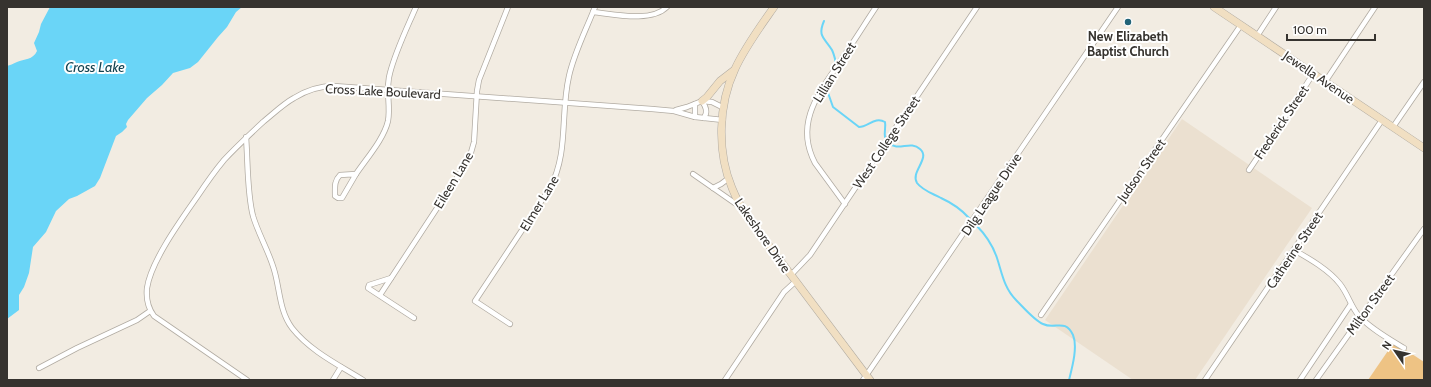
<svg xmlns="http://www.w3.org/2000/svg" width="1431" height="387" font-family="Cabin,sans-serif">
<style>
.built{fill:#ebe0d0}
.green{fill:#eec384}
.water{fill:#6ad5f7}
.lines{fill:none;stroke-linecap:round;stroke-linejoin:round}
.stream{stroke:#6ad5f7;stroke-width:2}
.minor-casing{stroke:#b1aba2;stroke-width:6}
.secondary-casing{stroke:#b1aba2;stroke-width:8}
.minor{stroke:#fff;stroke-width:4.5}
.secondary{stroke:#f1dfc2;stroke-width:7}
.poi-dot{fill:#226478;stroke:#fff;stroke-width:1.5}
.labels{text-anchor:middle;stroke-width:4;stroke-linejoin:round;paint-order:stroke}
.poi-label{font-size:13px;font-weight:bold;fill:#36332f;stroke:#fff}
.street-label{font-size:13px;fill:#36332f;stroke:#fff}
.water-label{font-size:14px;font-style:italic;fill:#134351;stroke:#fff}
</style>
<rect width="100%" height="100%" fill="#f2ece2"/>
<!-- built -->
<polygon class="built" points="1182,119 1312,208 1195,380 1133,380 1045,320"/>
<!-- green -->
<polygon class="green" points="1394,342 1424,362 1424,380 1368,380"/>
<!-- water -->
<path class="water" d="M50,7H242L236,12L227,27L218,37L198,62L190,68L173,73L162,85L147,98L128,120L126,124L127,127L122,132L116,136L100,178L95,186L77,196L69,199L56,211L46,232L33,247L29,273L24,287L19,295V310L7,319V66C10,65 13,64 17,62C24,59 33,60 37,51L34,43L39,32L41,24Z"/>
<g class="lines">
<!-- stream -->
<g class="stream">
<path d="M824,21C817,37 825,38 832,50C834,54 835,59 836,63"/>
<path d="M828,83L827,90L833,107L859,127C868,127 875,116 885,122C886,127 884,132 885,137"/>
<path d="M888,143C899,152 910,140 920,149C931,158 910,172 917,183C923,191 934,194 941,198C952,203 961,209 969,218"/>
<path d="M976,225C985,234 993,246 997,258C1002,273 1004,288 1016,300C1023,307 1035,321 1043,324C1055,330 1065,318 1073,335C1078,347 1072,368 1069,380"/>
</g>
<!-- minor casing -->
<g class="minor-casing">
<g id="minor">
<path d="M593,12C613,14 651,23 667,7"/>
<polyline points="1257,36 1276,7"/>
<polyline points="1325,82 1375,7"/>
<path d="M702,101C706,107 708,112 704,118"/>
<polyline points="695,104 695,117"/>
<polyline points="676,110 687,107 702,101 712,102 724,108"/>
<polyline points="1393,127 1424,82"/>
<path d="M246,137C248,162 247,193 253,216C259,236 270,253 275,273C280,292 280,312 292,328C310,351 339,365 363,380"/>
<polyline points="1249,170 1297,99 1313,74"/>
<path d="M356,174C366,159 384,139 388,121C391,105 385,89 390,73C396,50 407,28 416,7"/>
<path d="M356,174L342,198H338L335,196C335,187 334,181 340,175Z"/>
<polyline points="693,174 739,206"/>
<polyline points="713,188 721,184 729,178"/>
<path d="M845,204L815,163C794,123 819,93 841,60C853,43 864,25 876,7"/>
<path d="M1294,250C1310,259 1329,270 1340,284C1348,294 1351,307 1359,316C1371,329 1389,339 1404,348"/>
<polyline points="791,275 810,255 977,7"/>
<polyline points="391,278 369,285 368,288 414,318"/>
<polyline points="380,295 466,164 470,156 474,142 477,91 479,80 508,7"/>
<polyline points="1041,315 1241,25"/>
<path d="M510,324L475,301L550,188C569,152 560,115 569,76C574,53 586,30 595,7"/>
<polyline points="39,368 77,348 137,320 150,311"/>
<path d="M247,380L154,316C148,308 146,298 147,288C151,261 181,220 197,197C205,185 214,172 224,160C236,147 249,135 263,122C273,114 283,104 294,98C307,90 320,86 334,86L652,109L674,111L695,117L723,120"/>
<polyline points="333,380 341,367"/>
<polyline points="725,380 784,292 796,281"/>
<polyline points="863,380 1118,7"/>
<polyline points="1205,380 1382,120"/>
<polyline points="1300,380 1351,304"/>
<polyline points="1316,380 1424,229"/>
</g>
</g>
<!-- secondary casing -->
<g class="secondary-casing">
<g id="secondary">
<path d="M774,7C760,27 745,47 735,69C718,105 717,152 732,188C737,201 744,212 752,223L870,380"/>
<polyline points="1214,7 1424,148"/>
<polyline points="702,101 707,97 720,81 733,71"/>
</g>
</g>
<!-- minor -->
<use href="#minor" class="minor"/>
<!-- secondary -->
<use href="#secondary" class="secondary"/>
</g>
<!-- markers -->
<circle class="poi-dot" cx="1128" cy="22" r="4"/>
<g class="labels">
<!-- poi labels -->
<g class="poi-label">
<text x="1128" y="41">New Elizabeth<tspan x="1128" dy="15">Baptist Church</tspan></text>
</g>
<!-- street labels -->
<g class="street-label">
<text transform="translate(834 72) rotate(-58)" y="5">Lillian Street</text>
<text transform="translate(1319 77) rotate(34)" y="5">Jewella Avenue</text>
<text transform="translate(383 91) rotate(3)" y="5">Cross Lake Boulevard</text>
<text transform="translate(1281 122) rotate(-56)" y="5">Frederick Street</text>
<text transform="translate(886 142) rotate(-56)" y="5">West College Street</text>
<text transform="translate(1141 170) rotate(-55)" y="5">Judson Street</text>
<text transform="translate(453 180) rotate(-59)" y="5">Eileen Lane</text>
<text transform="translate(991 194) rotate(-56)" y="5">Dilg League Drive</text>
<text transform="translate(539 203) rotate(-59)" y="5">Elmer Lane</text>
<text transform="translate(763 235) rotate(55)" y="5">Lakeshore Drive</text>
<text transform="translate(1294 250) rotate(-56)" y="5">Catherine Street</text>
<text transform="translate(1370 304) rotate(-54)" y="5">Milton Street</text>
</g>
<!-- water labels -->
<g class="water-label">
<text x="95" y="72">Cross Lake</text>
</g>
</g>
<!-- border -->
<rect width="1431" height="387" fill="none" stroke="#36332f" stroke-width="16"/>
<!-- north arrow -->
<g transform="translate(1395 351) rotate(304)" stroke="#ffffff" stroke-width="3" paint-order="stroke">
<path d="M0-3L7 15L0 10L-7 15Z" fill="#36332f"/>
<text y="-6" font-size="11" font-weight="bold" text-anchor="middle" fill="#36332f">N</text>
</g>
<!-- scale -->
<path d="M1287 34v6h88v-6" fill="none" stroke="#36332f" stroke-width="2"/>
<text x="1293" y="34" font-size="12" fill="#36332f" stroke="#ffffff" stroke-width="3" paint-order="stroke">100 m</text>
</svg>
